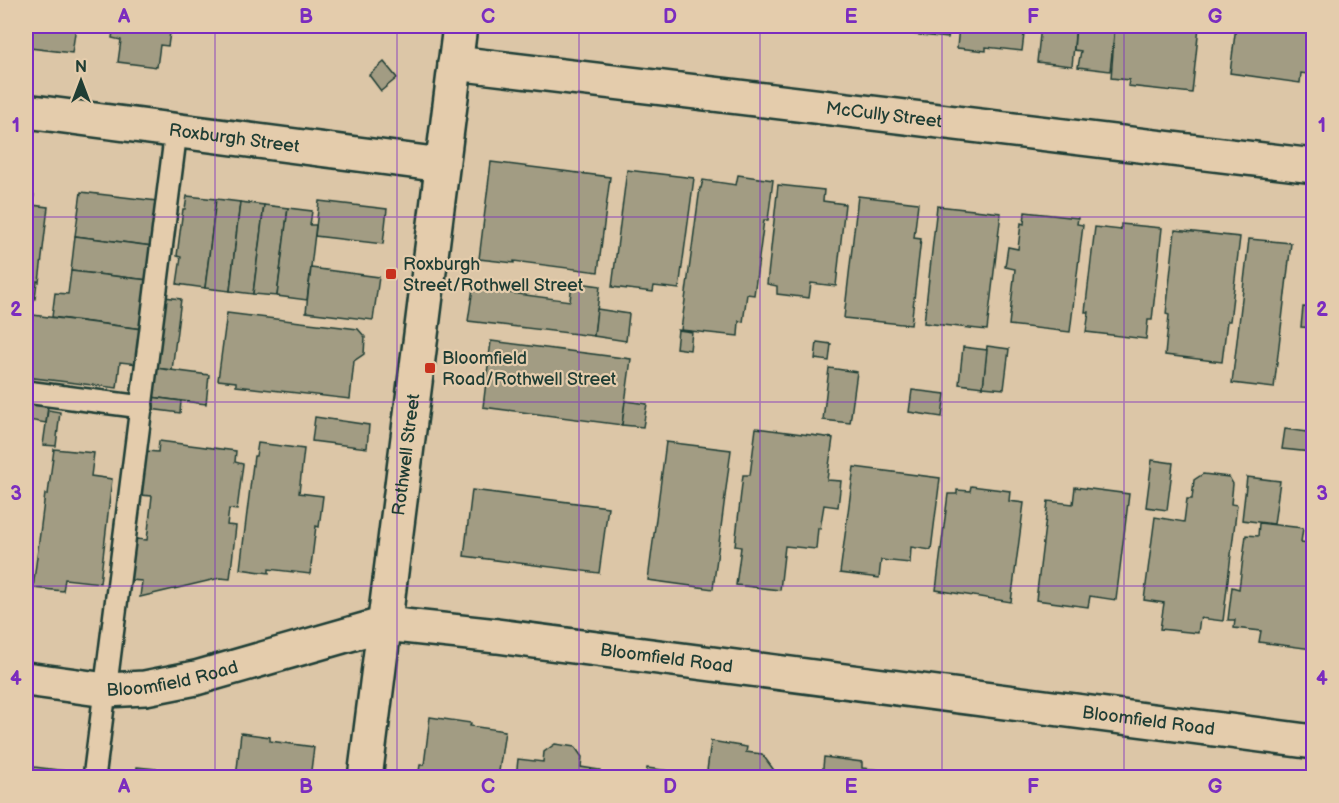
<svg xmlns="http://www.w3.org/2000/svg" width="1339" height="803" font-family="'Balsamiq Sans',sans-serif">
<style>
.building{fill:#a29c83;stroke:#1f3d34;stroke-width:1.5}
.lines{fill:none;stroke-linecap:round;stroke-linejoin:round}
.lane-casing{stroke:#1f3d34;stroke-width:26}
.street-casing{stroke:#1f3d34;stroke-width:38}
.lane{stroke:#e4ccac;stroke-width:21}
.street{stroke:#e4ccac;stroke-width:33}
.grid{fill:none;stroke:#7b2cbf;stroke-width:1.5;stroke-opacity:0.55}
.poi-dot{fill:#c8321e;stroke:#e4ccac;stroke-width:2}
.labels{text-anchor:middle;stroke-width:4.5;stroke-linejoin:round;paint-order:stroke}
.street-label{font-size:18px;fill:#1f3d34;stroke:#e4ccac}
.poi-label{font-size:18px;fill:#1f3d34;stroke:#e4ccac;text-anchor:start}
.neatline{fill:none;stroke:#7b2cbf;stroke-width:2}
.grid-label{font-size:20px;text-anchor:middle;font-weight:bold;fill:#7b2cbf}
</style>
<rect width="100%" height="100%" fill="#dcc6a7"/>
<filter id="ink" filterUnits="userSpaceOnUse"><feTurbulence type="fractalNoise" baseFrequency=".0167" numOctaves="2"/><feDisplacementMap in="SourceGraphic" scale="12" xChannelSelector="R" yChannelSelector="G"/><feConvolveMatrix kernelMatrix="1 2 1 2 8 2 1 2 1" color-interpolation-filters="sRGB"/></filter>
<g filter="url(#ink)">
<!-- building -->
<g class="building">
<polygon points="33,26 76,26 72,53 30,48"/>
<polygon points="114,26 171,26 168,46 160,45 157,67 118,62 121,40 112,38"/>
<polygon points="874,26 955,26 955,33 949,33 948,38 873,30"/>
<polygon points="959,26 1025,26 1022,51 986,47 986,51 957,48"/>
<polygon points="1041,26 1076,26 1072,66 1037,62"/>
<polygon points="1076,26 1115,26 1110,71 1078,67 1081,51 1074,50"/>
<polygon points="1115,26 1199,26 1192,93 1128,86 1129,80 1111,78"/>
<polygon points="1236,26 1314,26 1314,75 1301,73 1300,83 1230,73"/>
<polygon points="384,62 397,78 381,91 369,75"/>
<polygon points="491,162 610,177 598,272 514,261 514,263 479,259"/>
<polygon points="627,170 694,178 679,289 654,286 653,292 612,287"/>
<polygon points="738,175 773,180 768,220 764,220 754,295 747,294 743,322 739,321 738,336 681,330 700,188 701,188 703,180 736,185"/>
<polygon points="778,185 824,190 823,201 845,204 836,286 811,283 809,298 777,294 777,286 767,284"/>
<polygon points="81,192 157,201 152,246 75,236"/>
<polygon points="26,194 34,195 32,205 48,207 39,282 37,281 35,299 26,309"/>
<polygon points="187,196 216,199 205,288 177,284 181,257 177,256 183,209 185,209"/>
<polygon points="858,196 918,203 914,238 921,239 911,325 844,318"/>
<polygon points="216,199 240,202 230,291 205,288"/>
<polygon points="319,201 387,209 383,244 315,236"/>
<polygon points="240,202 264,205 253,294 230,291"/>
<polygon points="264,205 288,208 277,296 253,294"/>
<polygon points="937,206 1001,213 987,330 924,323"/>
<polygon points="288,208 312,211 310,225 316,225 307,300 277,296"/>
<polygon points="1025,212 1078,218 1077,224 1083,225 1070,332 1009,325 1015,269 1005,267 1008,247 1018,249 1021,223 1024,224"/>
<polygon points="1121,224 1162,228 1152,320 1148,320 1146,339 1086,332 1089,312 1085,312 1095,227 1121,230"/>
<polygon points="1175,230 1240,237 1230,321 1227,321 1222,362 1165,355 1169,315 1166,314"/>
<polygon points="75,236 152,246 148,280 71,271"/>
<polygon points="1249,239 1291,243 1274,388 1232,383"/>
<polygon points="311,268 379,277 373,320 306,312"/>
<polygon points="71,271 148,280 142,329 52,317 55,293 68,294"/>
<polygon points="572,282 600,286 594,336 468,321 473,288 570,301"/>
<polygon points="164,297 181,299 172,370 155,368"/>
<polygon points="1303,307 1314,308 1314,328 1301,327"/>
<polygon points="597,309 629,314 626,341 594,336"/>
<polygon points="227,313 358,329 365,337 364,354 354,361 350,399 236,386 236,382 218,380"/>
<polygon points="33,315 142,329 138,364 120,362 117,388 26,377"/>
<polygon points="678,330 692,332 690,350 676,348"/>
<polygon points="491,341 631,359 622,425 483,407"/>
<polygon points="817,342 831,344 829,361 815,359"/>
<polygon points="987,346 1009,349 1004,389 983,387"/>
<polygon points="963,347 987,350 983,387 959,384"/>
<polygon points="155,368 209,375 206,404 151,397"/>
<polygon points="829,368 857,372 850,423 823,420"/>
<polygon points="912,390 945,394 942,417 909,412"/>
<polygon points="151,397 181,401 180,413 150,409"/>
<polygon points="625,401 647,404 643,427 622,425"/>
<polygon points="30,404 48,406 46,423 28,420"/>
<polygon points="48,410 60,412 56,446 43,445"/>
<polygon points="315,417 369,425 367,448 312,441"/>
<polygon points="756,428 833,438 827,480 841,481 838,507 824,505 820,529 818,528 816,549 785,546 780,590 736,585 741,547 735,546 743,475 750,475"/>
<polygon points="1285,429 1314,433 1314,471 1309,470 1311,452 1282,449"/>
<polygon points="159,441 236,451 235,462 243,464 237,510 229,509 227,525 236,526 230,579 220,578 140,597 142,581 130,580 135,539 147,540 152,496 140,495 146,451 158,452"/>
<polygon points="666,442 731,450 713,589 648,580"/>
<polygon points="258,443 304,449 299,493 323,496 319,527 316,526 310,574 269,569 269,573 240,569 254,456 256,456"/>
<polygon points="54,449 94,453 91,476 112,479 100,583 65,579 63,591 33,588 45,494 48,494"/>
<polygon points="1152,460 1173,463 1167,510 1146,507"/>
<polygon points="854,467 940,478 931,550 911,547 910,563 881,560 879,578 840,573"/>
<polygon points="1203,474 1229,477 1233,484 1231,504 1237,505 1223,621 1200,618 1198,633 1160,629 1164,603 1144,600 1155,517 1184,522 1187,499 1192,499 1194,480"/>
<polygon points="1247,477 1280,481 1274,524 1242,520"/>
<polygon points="971,486 1010,491 1009,501 1024,503 1011,602 936,590 948,494 957,494 957,490 970,491"/>
<polygon points="1075,487 1129,494 1116,600 1090,596 1088,607 1036,600 1048,501 1073,504"/>
<polygon points="472,490 608,507 599,573 464,556"/>
<polygon points="1259,523 1303,528 1301,542 1314,544 1312,649 1259,642 1261,631 1234,628 1235,620 1228,620 1232,587 1239,589 1246,535 1258,536"/>
<polygon points="430,717 471,723 470,726 505,731 498,778 418,778 420,765 424,765"/>
<polygon points="241,733 270,737 270,741 314,747 310,778 236,778"/>
<polygon points="711,741 747,747 746,752 762,754 776,773 775,778 706,778"/>
<polygon points="555,744 575,747 582,757 581,767 600,770 598,778 516,778 518,759 543,762 544,752"/>
<polygon points="824,757 862,762 862,768 881,770 881,774 888,775 887,778 822,778"/>
<polygon points="26,766 82,773 82,778 26,778"/>
<polygon points="137,767 166,770 165,778 101,778 102,771 136,776"/>
<polygon points="647,768 693,774 692,778 621,778 622,773 646,776"/>
</g>
<g class="lines">
<!-- lane casing -->
<g class="lane-casing">
<g id="lane">
<polyline points="26,392 142,407"/>
<polyline points="94,778 176,131"/>
</g>
</g>
<!-- street casing -->
<g class="street-casing">
<g id="street">
<path id="s1" d="M455,63L1314,166"/>
<path id="s2" d="M26,111L442,165"/>
<path id="s3" d="M26,679L106,690L145,688L196,678L385,624L497,636L1314,742"/>
<path id="s4" d="M365,778L460,26"/>
</g>
</g>
<!-- lane -->
<use href="#lane" class="lane"/>
<!-- street -->
<use href="#street" class="street"/>
</g>
</g>
<!-- grid -->
<path class="grid" d="M215,26V778M397,26V778M579,26V778M760,26V778M942,26V778M1124,26V778M26,217H1314M26,402H1314M26,586H1314"/>
<!-- markers -->
<g class="poi-dot">
<rect x="385" y="268" width="12" height="12" rx="3"/>
<rect x="424" y="362" width="12" height="12" rx="3"/>
</g>
<g class="labels">
<!-- street labels -->
<g class="street-label">
<text dy="6" stroke="none"><textPath href="#s1" startOffset="432">McCully Street</textPath></text>
<text dy="6" stroke="none"><textPath href="#s2" startOffset="210">Roxburgh Street</textPath></text>
<text dy="6" stroke="none"><textPath href="#s4" startOffset="326">Rothwell Street</textPath></text>
<text dy="6" stroke="none"><textPath href="#s3" startOffset="652">Bloomfield Road</textPath></text>
<text dy="6" stroke="none"><textPath href="#s3" startOffset="148">Bloomfield Road</textPath></text>
<text dy="6" stroke="none"><textPath href="#s3" startOffset="1138">Bloomfield Road</textPath></text>
</g>
<!-- poi labels -->
<g class="poi-label">
<text x="403" y="270">Roxburgh<tspan x="403" dy="21">Street/Rothwell Street</tspan></text>
<text x="442" y="364">Bloomfield<tspan x="442" dy="21">Road/Rothwell Street</tspan></text>
</g>
</g>
<!-- margin -->
<rect width="1339" height="803" fill="none" stroke="#e4ccac" stroke-width="66"/>
<!-- north arrow -->
<g transform="translate(81 81)" stroke="#e4ccac" stroke-width="4.5" paint-order="stroke">
<path d="M0-4.5L10 22L0 15L-10 22Z" fill="#1f3d34"/>
<text y="-9" font-size="16" font-weight="bold" text-anchor="middle" fill="#1f3d34">N</text>
</g>
<rect x="33" y="33" width="1273" height="737" class="neatline"/>
<g class="grid-label">
<text x="124" y="23">A</text>
<text x="306" y="23">B</text>
<text x="488" y="23">C</text>
<text x="670" y="23">D</text>
<text x="851" y="23">E</text>
<text x="1033" y="23">F</text>
<text x="1215" y="23">G</text>
<text x="16" y="132">1</text>
<text x="1322" y="132">1</text>
<text x="16" y="316">2</text>
<text x="1322" y="316">2</text>
<text x="16" y="500">3</text>
<text x="1322" y="500">3</text>
<text x="16" y="685">4</text>
<text x="1322" y="685">4</text>
<text x="124" y="793">A</text>
<text x="306" y="793">B</text>
<text x="488" y="793">C</text>
<text x="670" y="793">D</text>
<text x="851" y="793">E</text>
<text x="1033" y="793">F</text>
<text x="1215" y="793">G</text>
</g>
</svg>
